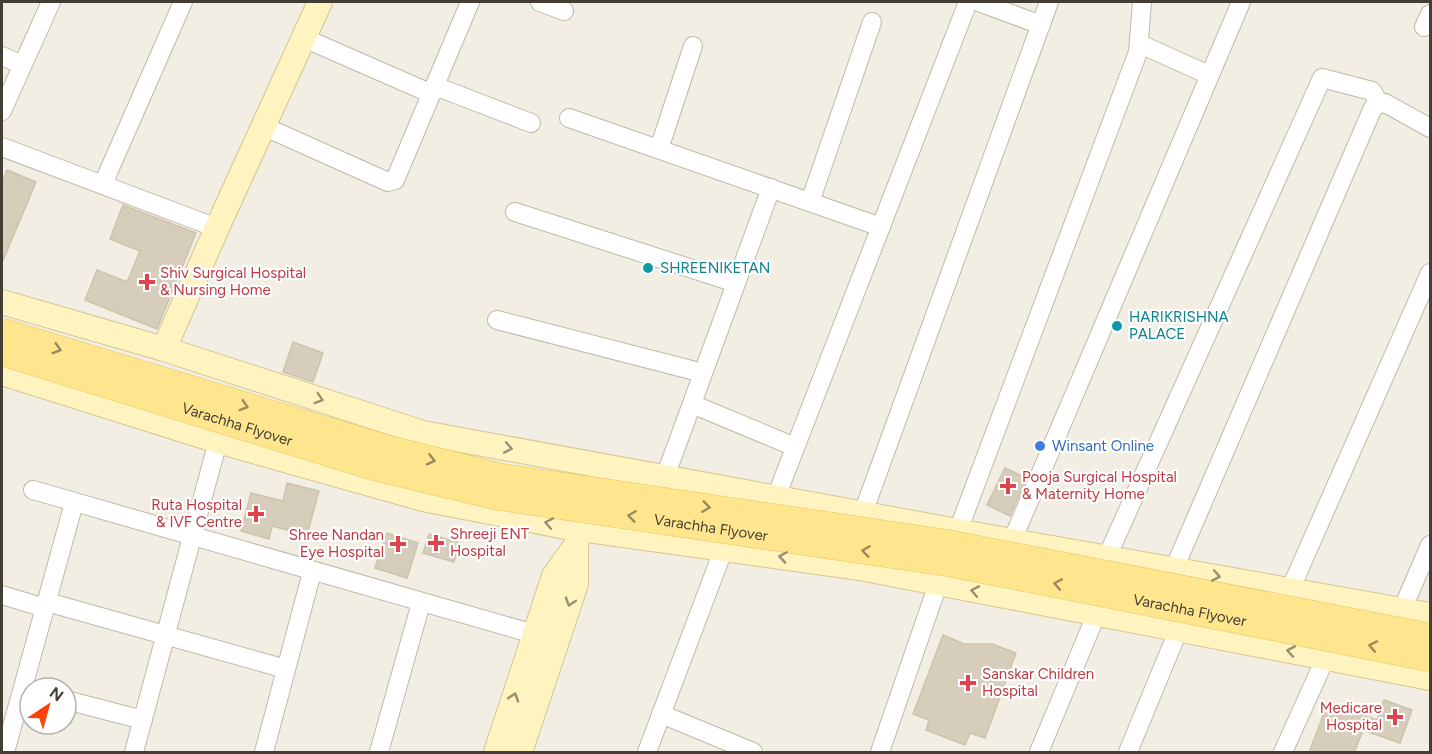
<svg xmlns="http://www.w3.org/2000/svg" width="1432" height="754" font-family="Figtree,sans-serif">
<style>
.building{fill:#d6cdbb;stroke:#cec3ab;stroke-width:1.5}
.lines{fill:none;stroke-linecap:round;stroke-linejoin:round}
.street-casing{stroke:#c0b9a8;stroke-width:20}
.secondary-casing{stroke:#d3c691;stroke-width:26}
.street{stroke:#fff;stroke-width:18}
.secondary{stroke:#fff4bf;stroke-width:24}
.primary-bridge-casing{stroke:#e5c55d;stroke-width:28;stroke-linecap:butt}
.primary-bridge{stroke:#ffe68e;stroke-width:27}
.oneway{stroke:#988a5c}
.oneway2{stroke:#989072}
.culture-dot{fill:#0f9aa8;stroke:#fff;stroke-width:2}
.health-dot{fill:#e0444e;stroke:#fff;stroke-width:2}
.shop-dot{fill:#3f7fe0;stroke:#fff;stroke-width:2}
.labels{text-anchor:middle;stroke-width:4.5;stroke-linejoin:round;paint-order:stroke}
.culture-label{font-size:15px;fill:#0d838f;stroke:#fff;text-anchor:start}
.health-label{font-size:15px;fill:#be3a42;stroke:#fff;text-anchor:start}
.street-label{font-size:15px;fill:#433e33;stroke:#fff}
.shop-label{font-size:15px;fill:#366cbe;stroke:#fff;text-anchor:start}
</style>
<rect width="100%" height="100%" fill="#f2eee3"/>
<!-- building -->
<g class="building">
<polygon points="7,170 36,182 2,263 2,182"/>
<polygon points="123,205 196,233 157,329 85,300 97,270 127,282 140,251 110,239"/>
<polygon points="293,342 323,353 313,382 283,372"/>
<polygon points="1005,468 1027,478 1010,516 987,505"/>
<polygon points="287,483 319,491 307,535 272,526 269,539 241,531 251,493 283,501"/>
<polygon points="387,533 418,543 407,578 375,568"/>
<polygon points="429,534 460,543 454,562 423,553"/>
<polygon points="943,635 964,644 992,644 1016,653 985,738 970,733 965,745 926,730 929,720 913,714"/>
<polygon points="1384,700 1412,710 1400,743 1363,730 1354,753 1309,753 1328,702 1377,720"/>
</g>
<g class="lines">
<!-- street casing -->
<g class="street-casing">
<g id="street">
<polyline points="540,2 564,11"/>
<polyline points="979,2 1041,25"/>
<polyline points="1424,27 1430,14"/>
<polyline points="304,38 432,94"/>
<polyline points="1140,44 1209,75"/>
<polyline points="2,56 22,65"/>
<polyline points="435,86 531,123"/>
<polyline points="2,111 51,2"/>
<polyline points="569,118 881,227"/>
<polyline points="263,126 388,182 395,180 470,2"/>
<polyline points="2,147 217,228"/>
<polyline points="659,149 693,46"/>
<polyline points="103,184 183,2"/>
<polyline points="810,202 872,22"/>
<polyline points="515,212 736,283"/>
<polyline points="497,320 703,373"/>
<polyline points="692,404 795,447"/>
<polyline points="665,477 771,188"/>
<polyline points="33,490 534,634"/>
<polyline points="776,497 968,2"/>
<polyline points="863,513 1049,2"/>
<polyline points="958,531 1138,52 1142,2"/>
<polyline points="1012,541 1241,2"/>
<polyline points="1105,568 1107,557 1322,78 1372,91 1379,103"/>
<polyline points="1174,569 1372,110 1375,105 1385,103 1430,128"/>
<polyline points="1290,590 1430,273"/>
<polyline points="2,595 45,608"/>
<polyline points="47,602 286,669"/>
<polyline points="1402,610 1430,545"/>
<polyline points="66,700 143,720"/>
<polyline points="661,714 753,752"/>
<polyline points="5,752 74,503"/>
<polyline points="134,752 218,441"/>
<polyline points="264,752 312,572"/>
<polyline points="379,752 421,603"/>
<polyline points="647,752 724,548"/>
<polyline points="880,752 938,584"/>
<polyline points="1039,752 1096,615 1098,604"/>
<polyline points="1128,752 1178,631"/>
<polyline points="1283,752 1326,657"/>
</g>
</g>
<!-- secondary casing -->
<g class="secondary-casing">
<g id="secondary">
<polyline points="2,302 164,349 423,433 1012,541 1430,615"/>
<polyline points="164,349 217,228 320,2"/>
<polyline points="2,373 218,441 423,499 566,527 860,568 1430,678"/>
<polyline points="496,752 554,576 576,545"/>
<polyline points="520,752 576,584 576,545 585,513"/>
</g>
</g>
<!-- street -->
<use href="#street" class="street"/>
<!-- secondary -->
<use href="#secondary" class="secondary"/>
<!-- primary-bridge casing -->
<g class="primary-bridge-casing">
<g id="primary-bridge">
<polyline points="2,332 384,448 501,477 945,543 1430,637"/>
<path id="s1" d="M2,352L375,467L495,496L950,563L1430,658"/>
</g>
</g>
<!-- primary-bridge -->
<use href="#primary-bridge" class="primary-bridge"/>
</g>
<!-- one-way arrows -->
<defs><path id="oneway-chevron" d="M-2-3.5L2.5 0L-2 3.5" fill="none" stroke-width="1.6" stroke-linecap="round" stroke-linejoin="round" transform="scale(1.5)"/></defs>
<g class="oneway">
<use href="#oneway-chevron" transform="translate(57 349) rotate(17)"/>
<use href="#oneway-chevron" transform="translate(244 406) rotate(17)"/>
<use href="#oneway-chevron" transform="translate(431 460) rotate(14)"/>
<use href="#oneway-chevron" transform="translate(706 507) rotate(8)"/>
<use href="#oneway-chevron" transform="translate(632 516) rotate(-172)"/>
<use href="#oneway-chevron" transform="translate(866 551) rotate(-172)"/>
<use href="#oneway-chevron" transform="translate(1058 584) rotate(-169)"/>
<use href="#oneway-chevron" transform="translate(1373 646) rotate(-169)"/>
</g>
<g class="oneway2">
<use href="#oneway-chevron" transform="translate(319 399) rotate(18)"/>
<use href="#oneway-chevron" transform="translate(508 448) rotate(10)"/>
<use href="#oneway-chevron" transform="translate(549 523) rotate(-169)"/>
<use href="#oneway-chevron" transform="translate(783 557) rotate(-171)"/>
<use href="#oneway-chevron" transform="translate(1216 576) rotate(10)"/>
<use href="#oneway-chevron" transform="translate(975 591) rotate(-169)"/>
<use href="#oneway-chevron" transform="translate(570 602) rotate(108)"/>
<use href="#oneway-chevron" transform="translate(1291 651) rotate(-170)"/>
<use href="#oneway-chevron" transform="translate(514 697) rotate(-72)"/>
</g>
<!-- markers -->
<g class="culture-dot">
<circle cx="648" cy="268" r="6"/>
<circle cx="1117" cy="326" r="6"/>
</g>
<g class="health-dot">
<path d="M144 273h6v6h6v6h-6v6h-6v-6h-6v-6h6z"/>
<path d="M1005 477h6v6h6v6h-6v6h-6v-6h-6v-6h6z"/>
<path d="M253 505h6v6h6v6h-6v6h-6v-6h-6v-6h6z"/>
<path d="M433 534h6v6h6v6h-6v6h-6v-6h-6v-6h6z"/>
<path d="M395 535h6v6h6v6h-6v6h-6v-6h-6v-6h6z"/>
<path d="M965 674h6v6h6v6h-6v6h-6v-6h-6v-6h6z"/>
<path d="M1392 708h6v6h6v6h-6v6h-6v-6h-6v-6h6z"/>
</g>
<circle class="shop-dot" cx="1040" cy="446" r="6"/>
<g class="labels">
<!-- culture labels -->
<g class="culture-label">
<text x="660" y="273">SHREENIKETAN</text>
<text x="1129" y="322">HARIKRISHNA<tspan x="1129" dy="17">PALACE</tspan></text>
</g>
<!-- health labels -->
<g class="health-label">
<text x="160" y="278">Shiv Surgical Hospital<tspan x="160" dy="17">&amp; Nursing Home</tspan></text>
<text x="1022" y="482">Pooja Surgical Hospital<tspan x="1022" dy="17">&amp; Maternity Home</tspan></text>
<text x="242" y="510" text-anchor="end">Ruta Hospital<tspan x="242" dy="17">&amp; IVF Centre</tspan></text>
<text x="450" y="539">Shreeji ENT<tspan x="450" dy="17">Hospital</tspan></text>
<text x="384" y="540" text-anchor="end">Shree Nandan<tspan x="384" dy="17">Eye Hospital</tspan></text>
<text x="982" y="679">Sanskar Children<tspan x="982" dy="17">Hospital</tspan></text>
<text x="1382" y="713" text-anchor="end">Medicare<tspan x="1382" dy="17">Hospital</tspan></text>
</g>
<!-- street labels -->
<g class="street-label">
<text dy="5" stroke="none"><textPath href="#s1" startOffset="246">Varachha Flyover</textPath></text>
<text dy="5" stroke="none"><textPath href="#s1" startOffset="732">Varachha Flyover</textPath></text>
<text dy="5" stroke="none"><textPath href="#s1" startOffset="1218">Varachha Flyover</textPath></text>
</g>
<!-- shop labels -->
<g class="shop-label">
<text x="1052" y="451">Winsant Online</text>
</g>
</g>
<!-- border -->
<rect width="1432" height="754" fill="none" stroke="#433e33" stroke-width="6"/>
<!-- north arrow -->
<g transform="translate(48 706) rotate(36)"><circle r="28" fill="#ffffff" stroke="#b4b2ad" stroke-width="1.5"/>
<path d="M0-4.5L10 22L0 15L-10 22Z" fill="#fe410d"/>
<text y="-9" font-size="16" font-weight="bold" text-anchor="middle" fill="#433e33">N</text>
</g>
</svg>
